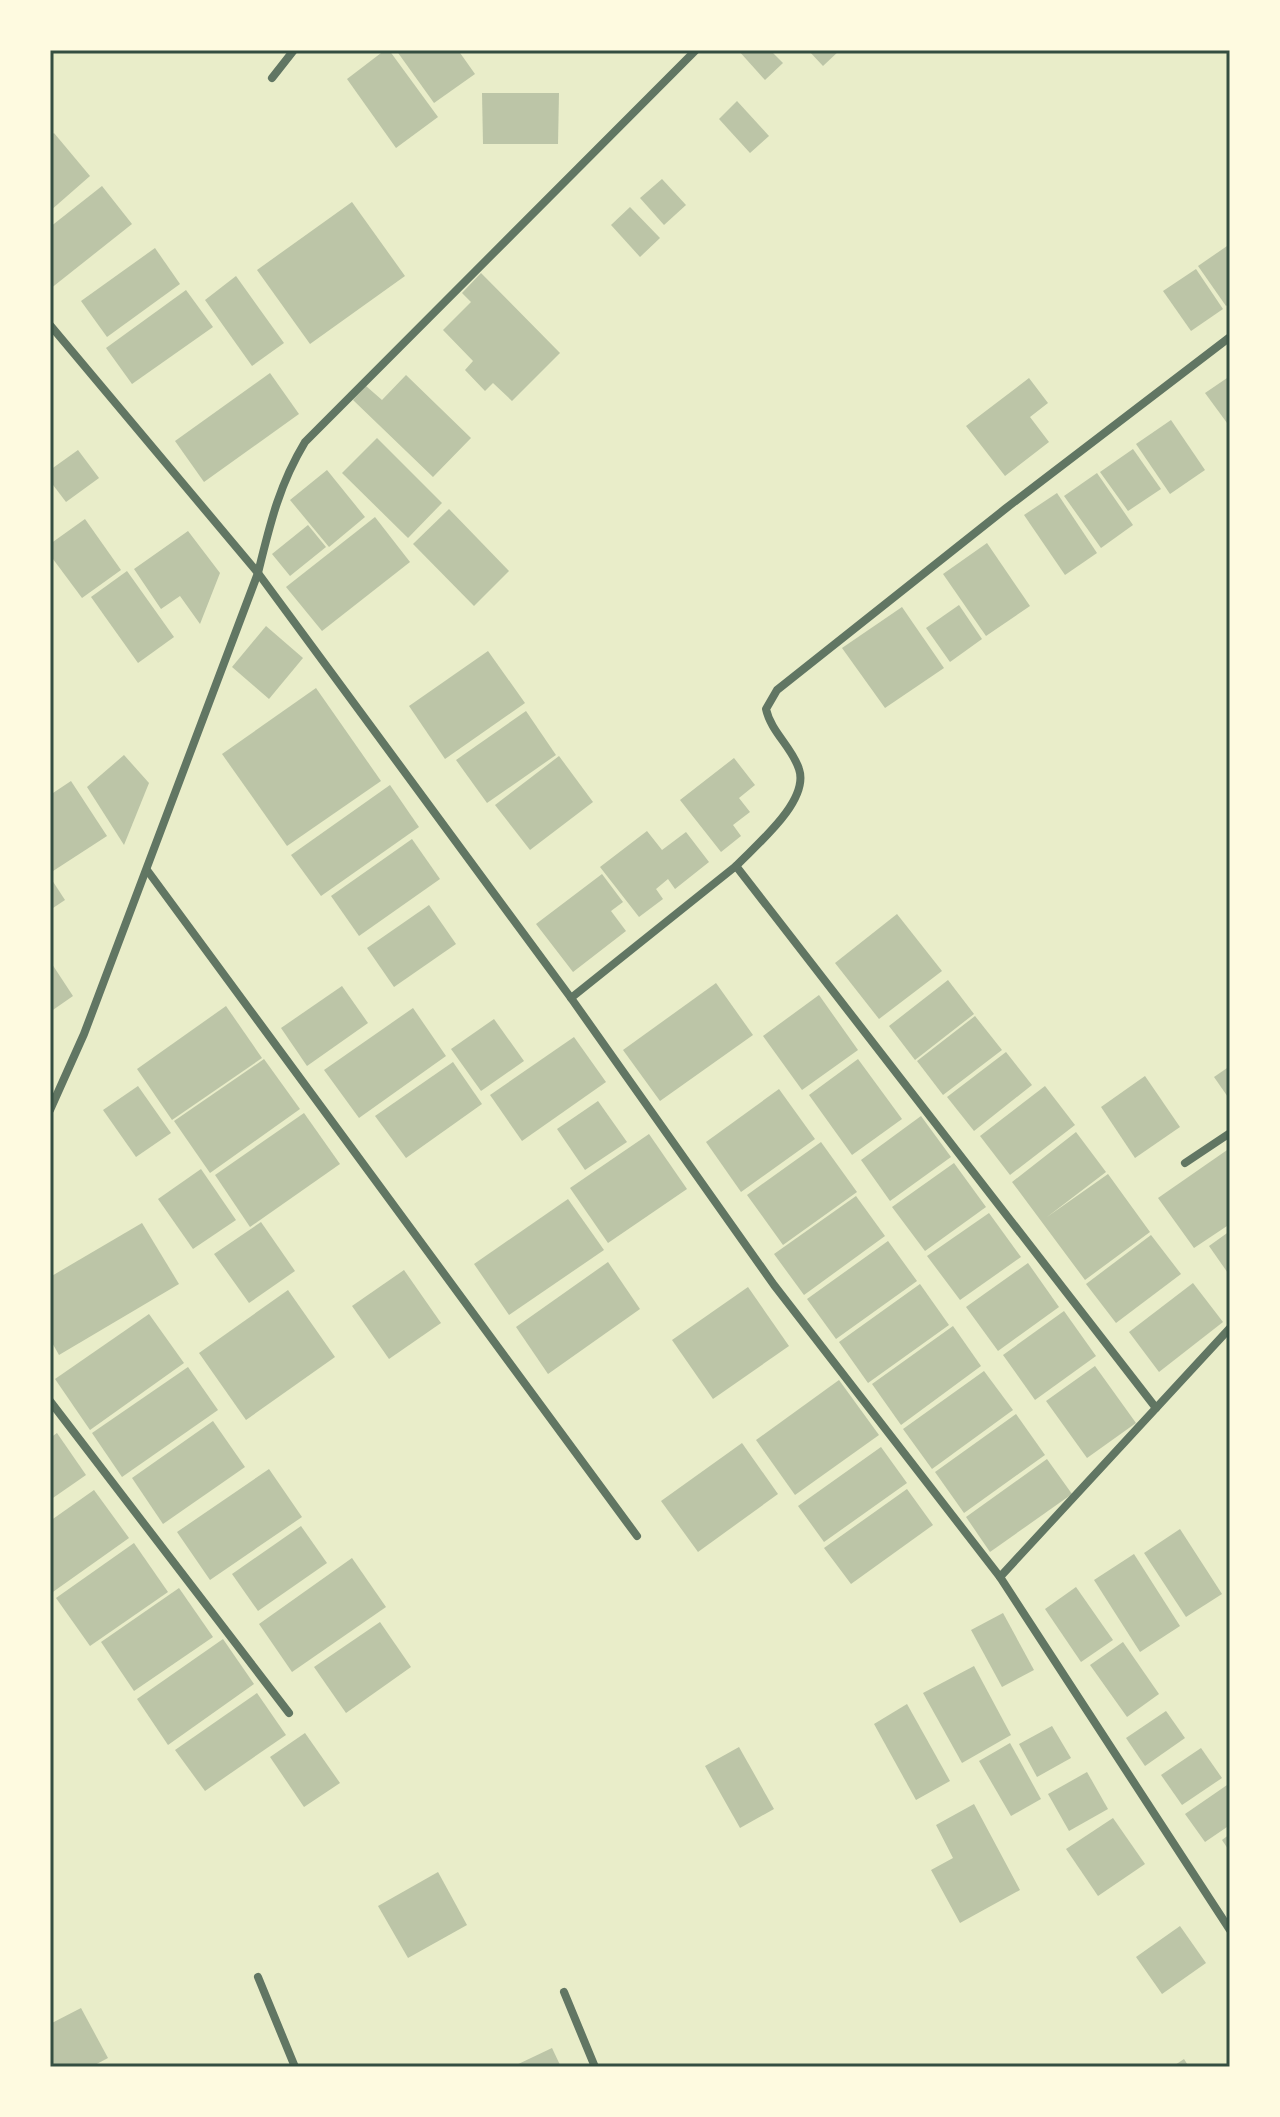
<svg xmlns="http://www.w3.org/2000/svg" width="1280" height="2117" font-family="Figtree,sans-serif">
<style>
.building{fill:#bcc5a7}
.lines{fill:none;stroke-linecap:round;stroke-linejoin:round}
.minor{stroke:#617663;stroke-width:8}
.neatline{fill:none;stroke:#344e41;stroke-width:3}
</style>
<rect width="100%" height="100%" fill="#e9edc9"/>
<!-- building -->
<g class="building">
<polygon points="385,50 389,50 438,117 396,148 347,79"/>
<polygon points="396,50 458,50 475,74 434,103"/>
<polygon points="738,50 770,50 783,63 765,80"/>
<polygon points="808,50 840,50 823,66"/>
<polygon points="482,93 559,93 558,144 483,144"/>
<polygon points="737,101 769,136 750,153 719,119"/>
<polygon points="54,133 90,176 50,211 50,136"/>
<polygon points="662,179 686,205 664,225 640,198"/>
<polygon points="102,186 132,224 50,289 50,227"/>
<polygon points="352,202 405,276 310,344 257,270"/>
<polygon points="630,207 660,238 640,257 611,225"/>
<polygon points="1230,244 1230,303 1226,306 1198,266"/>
<polygon points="155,248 180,284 107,337 81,301"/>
<polygon points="1196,269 1223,309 1191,331 1163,291"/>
<polygon points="481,273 560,353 512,401 493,383 485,391 465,370 473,361 443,330 471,302 462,293"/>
<polygon points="236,276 284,343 252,366 205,300"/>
<polygon points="186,290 213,327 132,384 106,348"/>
<polygon points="270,373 299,414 204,482 175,441"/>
<polygon points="406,375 471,438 433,477 353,400 366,386 382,400"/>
<polygon points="1230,376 1230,427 1205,393"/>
<polygon points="1029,378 1048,403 1030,417 1049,442 1005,476 966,426"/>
<polygon points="1171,420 1205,470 1170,494 1136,444"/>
<polygon points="377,438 442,503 408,538 342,473"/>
<polygon points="1133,449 1161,489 1128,511 1100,472"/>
<polygon points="78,450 99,478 66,502 50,481 50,470"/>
<polygon points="327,470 365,517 329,547 290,500"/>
<polygon points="1097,473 1133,525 1101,548 1064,496"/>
<polygon points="1057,493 1097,553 1065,575 1024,515"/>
<polygon points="449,509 509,571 474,606 413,544"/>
<polygon points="375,517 410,562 322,631 286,587"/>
<polygon points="85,519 121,570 82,598 50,555 50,544"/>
<polygon points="308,525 326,547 290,576 272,554"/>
<polygon points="188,531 220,573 200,624 180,596 161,609 134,569"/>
<polygon points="987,543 1030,606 986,636 943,574"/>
<polygon points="127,571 174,637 138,663 91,597"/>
<polygon points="959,605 982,639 950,662 926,628"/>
<polygon points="902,607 944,668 885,708 842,648"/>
<polygon points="266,626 303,658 269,699 232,667"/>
<polygon points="488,651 525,703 445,759 409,706"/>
<polygon points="316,688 381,781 287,846 222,754"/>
<polygon points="526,711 556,755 487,803 456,760"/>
<polygon points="124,755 149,783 124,845 87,787"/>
<polygon points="559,756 593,802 530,850 495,805"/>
<polygon points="734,758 755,785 739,798 750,812 733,825 741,836 721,852 680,800"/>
<polygon points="71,781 107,836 50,873 50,795"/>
<polygon points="390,785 419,827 321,896 291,855"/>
<polygon points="647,831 662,850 686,832 709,862 675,889 668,879 656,889 663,899 639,917 600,867"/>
<polygon points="412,839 440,879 359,936 331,896"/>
<polygon points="602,874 623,902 611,911 626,931 573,972 536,924"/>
<polygon points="50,877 65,900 50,910"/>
<polygon points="429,905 456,944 394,987 367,948"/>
<polygon points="897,914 942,971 879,1019 835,963"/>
<polygon points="50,961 73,996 50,1012"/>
<polygon points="948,980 974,1014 915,1060 889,1026"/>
<polygon points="716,983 753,1035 660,1101 623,1050"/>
<polygon points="342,986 368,1023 307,1066 281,1028"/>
<polygon points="819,995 858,1050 802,1090 763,1036"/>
<polygon points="226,1006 262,1058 172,1120 137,1069"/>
<polygon points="413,1008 446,1056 359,1118 324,1070"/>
<polygon points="975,1016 1002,1050 943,1095 917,1061"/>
<polygon points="494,1019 524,1061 481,1091 451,1049"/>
<polygon points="574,1037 606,1082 522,1141 490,1095"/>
<polygon points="1006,1052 1032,1085 974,1131 947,1097"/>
<polygon points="264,1059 300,1109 210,1173 174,1121"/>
<polygon points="858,1059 902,1119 852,1155 809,1095"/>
<polygon points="453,1062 482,1104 406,1158 375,1116"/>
<polygon points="1230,1066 1230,1100 1214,1077"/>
<polygon points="1145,1076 1180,1127 1135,1158 1101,1107"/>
<polygon points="138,1086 171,1133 136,1157 103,1110"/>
<polygon points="1045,1086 1075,1125 1010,1175 980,1136"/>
<polygon points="779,1089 815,1139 741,1192 706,1142"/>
<polygon points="598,1101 627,1142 585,1170 557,1129"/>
<polygon points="304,1113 340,1164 250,1227 215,1175"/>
<polygon points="921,1116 951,1157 890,1201 861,1160"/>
<polygon points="1076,1132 1106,1172 1047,1217 1108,1174 1150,1232 1085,1280 1012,1182"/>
<polygon points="649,1134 687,1189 608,1243 570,1188"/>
<polygon points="821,1142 857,1192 783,1245 747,1195"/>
<polygon points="1230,1148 1230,1224 1194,1248 1158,1198"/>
<polygon points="954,1163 986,1207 925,1251 892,1207"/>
<polygon points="201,1169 236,1220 193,1249 158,1199"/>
<polygon points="856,1196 885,1236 804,1295 774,1254"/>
<polygon points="568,1199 604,1250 509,1315 474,1264"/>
<polygon points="989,1213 1021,1257 960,1300 927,1256"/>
<polygon points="261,1222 295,1271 249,1303 214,1254"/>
<polygon points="142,1223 179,1284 59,1355 50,1339 50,1277"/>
<polygon points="1230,1231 1230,1276 1209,1246"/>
<polygon points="1151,1235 1181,1274 1116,1323 1086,1284"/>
<polygon points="888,1241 917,1281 836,1339 807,1299"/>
<polygon points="608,1262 640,1309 548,1374 516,1327"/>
<polygon points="1028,1263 1059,1307 998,1351 966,1307"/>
<polygon points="404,1270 441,1323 389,1359 352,1306"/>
<polygon points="1193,1283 1223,1322 1159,1372 1129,1332"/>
<polygon points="920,1284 949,1325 868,1383 839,1342"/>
<polygon points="748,1287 789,1346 713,1399 672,1340"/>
<polygon points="288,1290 335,1357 246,1420 199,1353"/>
<polygon points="1064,1311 1096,1356 1035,1400 1003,1355"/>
<polygon points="149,1314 184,1363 90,1430 55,1379"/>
<polygon points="953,1326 981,1366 901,1425 872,1384"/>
<polygon points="1095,1366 1136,1423 1087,1458 1046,1401"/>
<polygon points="188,1367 218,1410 122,1477 92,1433"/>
<polygon points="984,1371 1013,1410 932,1469 903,1429"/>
<polygon points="839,1380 879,1435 795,1495 756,1440"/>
<polygon points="1016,1414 1045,1455 964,1513 935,1472"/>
<polygon points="213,1421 245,1467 163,1524 132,1478"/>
<polygon points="57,1433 86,1475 50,1500 50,1438"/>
<polygon points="742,1443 778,1494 698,1552 661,1501"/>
<polygon points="881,1447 907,1483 824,1542 798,1506"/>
<polygon points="1047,1459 1072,1494 990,1552 966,1517"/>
<polygon points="269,1469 302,1517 210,1580 177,1532"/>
<polygon points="907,1489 933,1525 851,1584 824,1548"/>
<polygon points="94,1490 129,1538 50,1594 50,1521"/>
<polygon points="301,1526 327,1563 258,1611 232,1574"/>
<polygon points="1180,1529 1222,1594 1186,1617 1144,1553"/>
<polygon points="134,1543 168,1592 90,1646 56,1598"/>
<polygon points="1134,1554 1180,1626 1140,1652 1094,1580"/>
<polygon points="352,1558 386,1607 292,1672 259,1624"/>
<polygon points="1076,1587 1113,1640 1081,1662 1045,1609"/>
<polygon points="179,1588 213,1637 134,1691 101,1642"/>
<polygon points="1003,1613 1034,1670 1002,1687 971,1630"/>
<polygon points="380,1622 411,1667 346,1713 314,1667"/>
<polygon points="223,1639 254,1684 168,1745 137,1699"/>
<polygon points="1123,1642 1159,1694 1127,1717 1090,1665"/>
<polygon points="974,1666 1011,1735 962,1763 923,1693"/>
<polygon points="257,1693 286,1735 205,1791 175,1750"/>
<polygon points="907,1704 950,1781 916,1800 874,1724"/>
<polygon points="1166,1711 1185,1738 1145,1766 1126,1738"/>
<polygon points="1052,1726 1071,1758 1037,1777 1019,1744"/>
<polygon points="305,1733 340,1783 304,1807 270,1757"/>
<polygon points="1010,1743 1041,1799 1011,1816 979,1761"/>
<polygon points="739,1747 774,1809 740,1828 705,1766"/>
<polygon points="1201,1748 1222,1778 1182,1805 1161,1775"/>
<polygon points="1087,1772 1108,1809 1069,1831 1048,1794"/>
<polygon points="1230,1783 1230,1825 1205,1842 1185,1814"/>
<polygon points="974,1804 1020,1890 960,1923 931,1870 953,1858 936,1825"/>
<polygon points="1113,1818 1145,1864 1098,1896 1066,1849"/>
<polygon points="1230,1834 1230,1852 1222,1840"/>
<polygon points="438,1872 467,1925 408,1958 378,1906"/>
<polygon points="1180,1926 1206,1963 1162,1994 1136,1957"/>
<polygon points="81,2008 108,2058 91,2067 50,2067 50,2024"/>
<polygon points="552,2048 561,2067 512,2067"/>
<polygon points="1184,2059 1189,2067 1172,2067"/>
</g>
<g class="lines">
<!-- minor -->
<g class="minor">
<polyline points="272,78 294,50"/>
<polyline points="50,325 258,573 571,998 774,1285 1000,1577 1230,1930"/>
<path d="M736,866C756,845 810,801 799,769C792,747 771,732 766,709L777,690L1005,509L1230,337"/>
<polyline points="147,870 637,1536"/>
<polyline points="571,998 736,866 1156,1408"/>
<path d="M50,1110L84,1034L258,573C270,524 279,485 305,442L696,50"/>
<polyline points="1185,1163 1230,1133"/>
<polyline points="50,1401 289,1713"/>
<polyline points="1000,1577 1230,1328"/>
<polyline points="258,1977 295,2067"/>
<polyline points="564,1992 595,2067"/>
</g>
</g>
<!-- border -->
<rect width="1280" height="2117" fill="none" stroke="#fefae0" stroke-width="104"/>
<rect x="52" y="52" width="1176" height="2013" class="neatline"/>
</svg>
